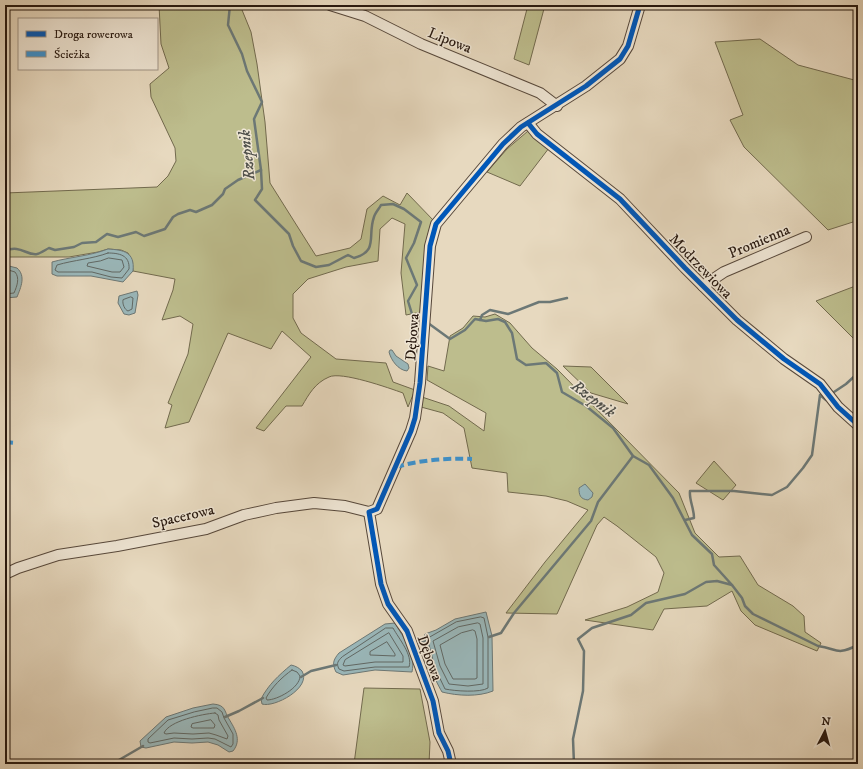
<svg xmlns="http://www.w3.org/2000/svg" width="863" height="769" font-family="'IM FELL DW Pica',serif">
<style>
.green{fill:#bdbd8d;stroke:#726a4e}
.water{fill:#9ab8bb;stroke:#6c7876}
.lines{fill:none;stroke-linecap:round;stroke-linejoin:round}
.shore{stroke:#606865;stroke-width:1}
.stream{stroke:#6c7876;stroke-width:2.5}
.street-casing{stroke:#57483b;stroke-width:12}
.street{stroke:#efe6d5;stroke-width:10}
.quiet{stroke:#3b93d2;stroke-width:4;stroke-dasharray:8 4;stroke-linecap:butt}
.cycleway-casing{stroke:#efe6d5;stroke-width:8}
.cycleway{stroke:#0057b8;stroke-width:5}
.labels{text-anchor:middle;stroke-width:3;stroke-linejoin:round;paint-order:stroke}
.street-label{font-size:15px;fill:#27180f;stroke:#efe6d5}
.water-label{font-size:16px;font-style:italic;fill:#4f504b;stroke:#efe6d5}
</style>
<rect width="100%" height="100%" fill="#e7d9bf"/>
<filter id="stains"><feTurbulence type="fractalNoise" baseFrequency=".005" numOctaves="4"/><feColorMatrix values="0 0 0 0 .2 0 0 0 0 .09 0 0 0 0 .02 0 0 0 .5 -.17"/></filter>
<radialGradient id="worn" r=".72"><stop offset=".6" stop-color="#630" stop-opacity="0"/><stop offset="1" stop-color="#630" stop-opacity=".3"/></radialGradient>
<!-- green -->
<g class="green">
<path d="M159,5H240L251,32L257,64L265,122L270,183L316,256L350,248L361,239L367,209L383,196L400,205L407,193L434,221L428,234L421,312L406,315L401,273L405,224L392,218L380,229L378,261L346,267L308,279L293,294V318L301,333L336,359L386,363L393,382L415,390L408,407L403,393C389,388 341,371 329,377C315,383 309,394 302,406H286L264,431L256,428L311,357L282,331L271,349L228,333L189,422L165,428L172,405L168,403L188,354L193,324L180,316L162,320L173,290L175,279L133,271L132,261L128,253L121,250L108,249L98,252L69,257H5V193L157,187L168,176L176,161L175,148L151,97L150,84L169,68L161,44Z"/>
<polygon points="528,5 545,5 529,65 514,59"/>
<polygon points="760,39 798,65 858,81 858,218 853,222 828,230 744,147 730,120 743,115 715,42"/>
<polygon points="528,131 549,148 520,186 487,172 507,149"/>
<polygon points="858,285 858,343 816,301"/>
<polygon points="495,314 510,323 532,348 557,369 679,493 695,533 719,557 740,556 758,585 793,606 804,616 805,632 821,643 817,651 755,625 741,611 732,591 707,606 664,609 653,630 585,620 627,607 658,592 664,573 656,557 617,526 604,517 597,525 557,614 506,613 545,562 588,510 567,501 546,496 508,492 507,473 472,468 464,428 443,413 421,407 422,397 449,406 484,431 486,413 427,380 428,366 444,371 450,336 463,328 473,316 485,317"/>
<polygon points="563,366 591,367 628,404 591,393"/>
<polygon points="714,461 736,485 723,500 696,483"/>
<polygon points="364,688 420,689 430,742 429,764 354,764"/>
</g>
<!-- water -->
<g class="water">
<path d="M108,249C124,250 135,252 133,271L123,282L91,276H57L52,274V262C70,257 90,256 108,249Z"/>
<path d="M5,265L17,268C26,276 21,287 17,297L5,298Z"/>
<polygon points="137,291 138,295 135,313 129,315 124,314 118,303 119,296"/>
<path d="M390,350H392L396,356L408,364L409,368L407,371C398,370 391,360 389,352Z"/>
<path d="M585,484L593,493L592,497L588,500C580,499 579,495 579,488Z"/>
<path d="M486,612L492,636L493,691C478,697 458,696 442,692C434,678 421,651 425,634L436,630L455,619Z"/>
<path d="M395,623C404,639 416,653 412,672L375,670L343,675L336,672C332,664 333,660 339,653L385,624Z"/>
<path d="M291,665C296,666 299,668 302,671C312,688 274,708 262,704L261,699C268,685 279,675 291,665Z"/>
<path d="M213,704C226,705 224,711 229,719C235,729 242,740 233,751L229,752L218,745L208,742L192,743L174,742L146,748L141,747L140,741L166,717L193,708Z"/>
</g>
<g class="lines">
<!-- shore -->
<g class="shore">
<path d="M108,253C119,253 130,255 129,269L122,278L111,277L92,272H58L55,270L57,265C74,260 92,259 108,253Z"/>
<polygon points="109,258 122,260 124,267 120,272 112,272 87,266 88,263 100,261"/>
<path d="M5,269L15,272C20,278 17,286 14,293L5,294"/>
<path d="M131,297L133,298L132,309L128,311C125,310 122,304 123,300Z"/>
<path d="M481,617L484,618L488,637V688C480,693 455,691 445,689L435,668L428,641V638L456,622Z"/>
<polygon points="478,623 480,624 483,638 483,684 468,686 449,684 440,666 433,641 458,627"/>
<path d="M386,628H393C399,639 413,655 409,667H375L344,671L339,669C336,663 338,661 342,657Z"/>
<polygon points="473,630 475,631 477,639 477,678 475,679 453,679 445,664 440,645 461,633"/>
<polygon points="389,633 403,656 403,662 375,662 345,666 343,665 345,660"/>
<polygon points="387,642 395,654 395,656 370,655 370,652"/>
<path d="M292,670L297,672L300,676C300,688 277,700 267,700L266,698C272,687 282,677 292,670Z"/>
<polygon points="213,708 217,708 222,712 224,718 233,734 233,744 231,747 215,739 208,738 192,739 174,738 150,743 148,742 148,739 168,720 194,712"/>
<path d="M215,713L218,715L219,720L228,736L227,739L216,735L209,733L193,734L174,733L166,734L164,733C169,721 202,714 215,713Z"/>
<polygon points="211,720 215,725 214,728 193,728 191,727 192,724"/>
</g>
<!-- stream -->
<g class="stream">
<path d="M230,5L228,25L242,54L247,71L262,102L254,119L261,170L262,189L255,200L289,234L293,246L301,261L316,267L329,265L348,255L354,258C379,251 367,236 374,217C375,213 379,209 381,205L393,204L404,209L421,222L414,243L406,258L417,285L408,301L412,314L422,320"/>
<path d="M5,251C20,244 27,256 37,254C41,253 45,250 49,248L55,250L74,247L82,243L96,242L107,234L118,237L136,232L144,236L165,229L173,217L178,214L190,210L196,212L212,205L223,194L225,189L238,180L261,170"/>
<polyline points="480,320 482,315 490,310 508,314 539,302 550,302 567,298"/>
<polyline points="428,323 450,339 465,330 475,319 486,321 498,319 505,322 512,333 517,359 526,365 546,363 557,373 562,392 586,406 613,428 633,456 649,465 673,498 692,535 712,554 714,565 732,585 717,581 706,582 685,594 646,603 631,615 592,628 578,639 584,651 583,691 573,739 574,764"/>
<polyline points="834,392 846,384 858,373"/>
<path d="M685,520L694,518C694,508 689,500 690,491H734L772,495L787,487L803,468L812,455L820,395L826,400"/>
<path d="M732,585L742,598L745,606L753,614L818,646C839,649 835,656 858,645"/>
<polyline points="489,637 501,633 514,613 591,521 598,502 633,456"/>
<polyline points="416,644 427,640"/>
<polyline points="301,677 311,671 336,665"/>
<polyline points="225,717 239,711 263,698"/>
<polyline points="112,764 143,746"/>
</g>
<!-- street casing -->
<g class="street-casing">
<g id="street">
<polyline points="330,5 365,16 421,44 540,93 557,106"/>
<polyline points="528,123 537,134 620,199 685,268 737,320 784,359 820,384 838,407 858,425"/>
<polyline points="703,286 724,272 806,237"/>
<polyline points="5,574 18,568 58,555 117,546 206,529 244,515 276,508 314,503 345,506 369,512"/>
<polyline points="451,764 448,751 439,733 433,701 407,631 388,604 381,584 369,512 377,509 411,431 415,418 420,383 430,246 436,224 503,144 521,127 586,86 620,59 628,46 640,5"/>
</g>
</g>
<!-- street -->
<use href="#street" class="street"/>
<!-- quiet -->
<g class="quiet">
<polyline points="5,442 16,443"/>
<path d="M396,467C421,460 445,458 472,459"/>
</g>
<!-- cycleway casing -->
<g class="cycleway-casing">
<g id="cycleway">
<polyline points="528,123 537,134 620,199 685,268 737,320 784,359 820,384 838,407 858,425"/>
<polyline points="451,764 448,751 439,733 433,701 407,631 388,604 381,584 369,512 377,509 411,431 415,418 420,383 430,246 436,224 503,144 521,127 586,86 620,59 628,46 640,5"/>
</g>
</g>
<!-- cycleway -->
<use href="#cycleway" class="cycleway"/>
</g>
<g class="labels">
<!-- street labels -->
<g class="street-label">
<text transform="translate(450 40) rotate(22)" y="5">Lipowa</text>
<text transform="translate(759 241) rotate(-23)" y="5">Promienna</text>
<text transform="translate(701 266) rotate(46)" y="5">Modrzewiowa</text>
<text transform="translate(412 337) rotate(-86)" y="5">Dębowa</text>
<text transform="translate(183 516) rotate(-13)" y="5">Spacerowa</text>
<text transform="translate(430 658) rotate(70)" y="5">Dębowa</text>
</g>
<!-- water labels -->
<g class="water-label">
<text transform="translate(246 155) rotate(-96)" y="6">Rzepnik</text>
<text transform="translate(594 398) rotate(37)" y="6">Rzepnik</text>
</g>
</g>
<!-- margin -->
<rect width="863" height="769" fill="none" stroke="#e7d9bf" stroke-width="20"/>
<rect x="6" y="6" width="851" height="757" fill="none" stroke="#27180f" stroke-width="2"/>
<rect x="10" y="10" width="843" height="749" fill="none" stroke="#27180f"/>
<!-- legend -->
<rect x="18" y="18" width="140" height="52" fill="#efe6d5" stroke="#9f9486"/>
<rect x="26" y="31" width="20" height="6" fill="#0057b8" stroke="#9f9486"/>
<text x="54" y="38" font-size="12" fill="#27180f">Droga rowerowa</text>
<rect x="26" y="51" width="20" height="6" fill="#3b93d2" stroke="#9f9486"/>
<text x="54" y="58" font-size="12" fill="#27180f">Ścieżka</text>
<!-- north arrow -->
<g transform="translate(825 731) rotate(6)" stroke="#efe6d5" stroke-width="3" paint-order="stroke">
<path d="M0-3L7 15L0 10L-7 15Z" fill="#27180f"/>
<text y="-6" font-size="11" font-weight="bold" text-anchor="middle" fill="#27180f">N</text>
</g>
<rect width="100%" height="100%" filter="url(#stains)"/>
<rect width="100%" height="100%" fill="url(#worn)"/>
</svg>
